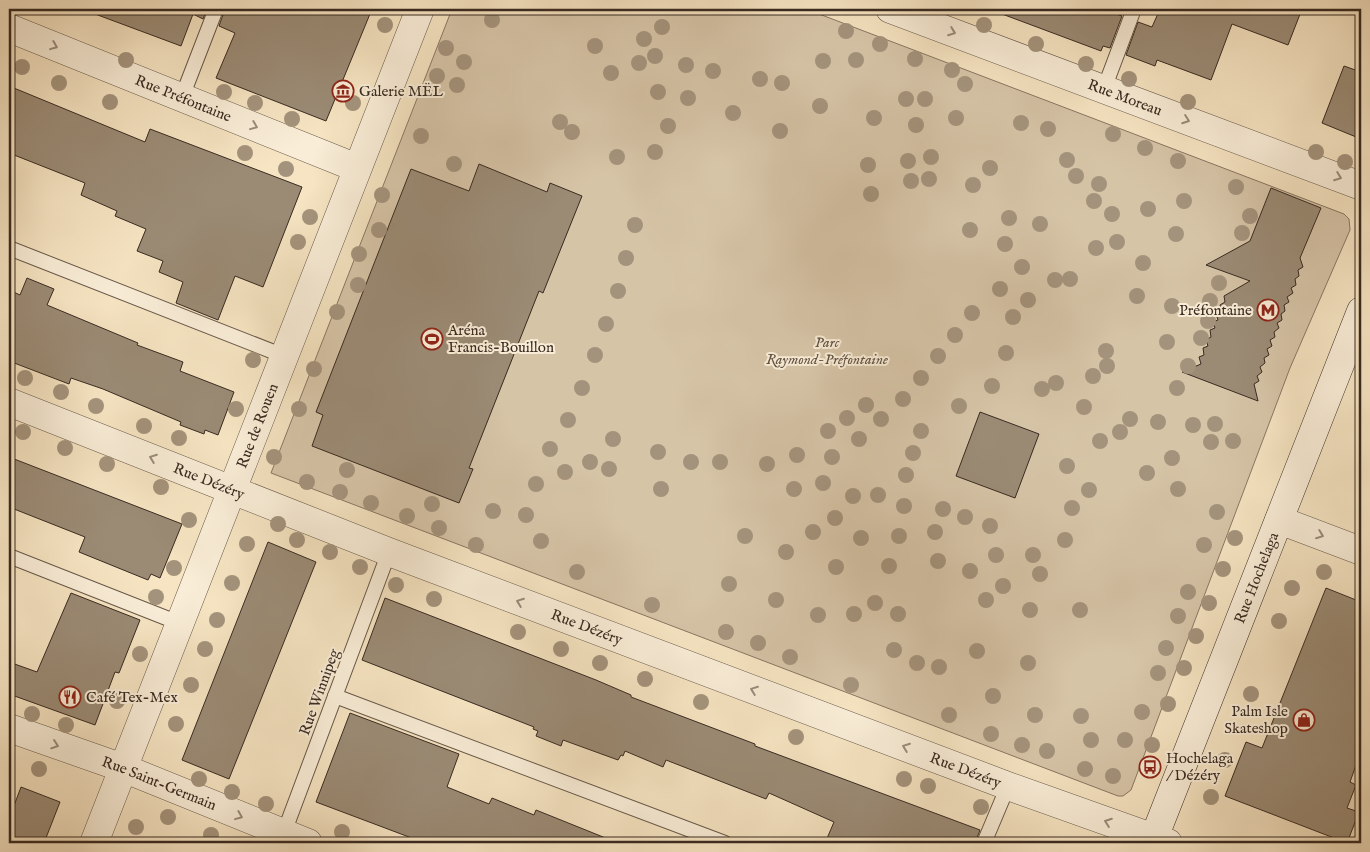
<svg xmlns="http://www.w3.org/2000/svg" width="1370" height="852" font-family="'IM FELL English',serif">
<style>
.green{fill:#d6c4a7;stroke:#887764}
.building{fill:#9b8b75;stroke:#392a21}
.lines{fill:none;stroke-linecap:round;stroke-linejoin:round}
.lane-casing{stroke:#685849;stroke-width:16}
.street-casing{stroke:#685849;stroke-width:29}
.secondary-casing{stroke:#392a21;stroke-width:29}
.lane{stroke:#f9edd7;stroke-width:14}
.street{stroke:#f9edd7;stroke-width:28}
.secondary{stroke:#f9edd7;stroke-width:28}
.tree{fill:#a4937c}
.oneway{stroke:#998c7c}
.labels{text-anchor:middle;stroke-width:4;stroke-linejoin:round;paint-order:stroke}
.poi-label{font-size:15px;fill:#392a21;stroke:#f9edd7;text-anchor:start}
.street-label{font-size:15px;fill:#392a21;stroke:#f9edd7}
.park-label{font-size:15px;font-style:italic;fill:#605042;stroke:#f9edd7}
</style>
<rect width="100%" height="100%" fill="#f6e4c2"/>
<filter id="stains"><feTurbulence type="fractalNoise" baseFrequency=".004" numOctaves="4"/><feColorMatrix values="0 0 0 0 .2 0 0 0 0 .09 0 0 0 0 .02 0 0 0 .5 -.17"/></filter>
<radialGradient id="worn" r=".72"><stop offset=".6" stop-color="#630" stop-opacity="0"/><stop offset="1" stop-color="#630" stop-opacity=".3"/></radialGradient>
<!-- green -->
<polygon class="green" points="452,9 806,9 1344,214 1349,219 1350,230 1290,368 1131,790 1123,796 1118,796 271,473"/>
<!-- building -->
<g class="building">
<polygon points="88,9 207,9 203,19 193,14 181,46 87,11"/>
<polygon points="225,9 372,9 326,121 216,78 235,33 219,26"/>
<polygon points="995,9 1118,9 1116,14 1122,16 1110,48 1103,46 1101,51 994,11"/>
<polygon points="1160,9 1302,9 1288,45 1232,24 1211,80 1157,60 1155,66 1126,55 1138,22 1152,27"/>
<polygon points="1344,66 1361,72 1361,139 1322,123"/>
<polygon points="9,86 145,142 150,129 302,187 263,287 235,276 218,320 176,303 183,282 159,272 163,261 137,251 146,229 115,216 117,211 81,195 85,183 9,153"/>
<polygon points="479,164 547,192 550,183 582,196 543,293 539,291 469,468 473,469 459,503 312,446 323,415 316,412 411,169 469,191"/>
<polygon points="1271,188 1321,208 1300,258 1303,267 1298,270 1299,276 1295,279 1296,285 1291,288 1293,293 1287,297 1289,302 1284,305 1285,311 1281,314 1282,320 1277,323 1279,328 1274,332 1275,337 1270,340 1272,346 1267,349 1269,355 1264,358 1265,363 1260,367 1262,372 1257,376 1259,381 1254,384 1258,401 1182,372 1201,364 1199,357 1204,355 1203,348 1208,346 1206,340 1211,337 1210,330 1215,328 1213,322 1218,320 1216,314 1222,311 1220,305 1225,302 1224,296 1250,281 1206,265 1250,241"/>
<polygon points="27,278 54,289 47,305 138,343 137,345 183,362 180,371 234,392 218,435 205,430 204,434 180,425 181,422 103,389 71,378 69,384 9,361 9,290 20,295"/>
<polygon points="980,412 1039,434 1015,498 956,476"/>
<polygon points="9,457 182,524 160,578 151,574 148,580 79,552 85,537 9,507"/>
<polygon points="268,542 316,562 229,779 182,760"/>
<polygon points="1326,588 1361,602 1361,751 1350,782 1356,785 1347,808 1359,812 1347,843 1225,796 1246,742 1262,748"/>
<polygon points="71,593 140,620 119,673 115,672 95,725 9,694 9,662 37,672"/>
<polygon points="385,598 596,680 631,695 631,697 755,744 755,746 980,830 975,843 825,843 834,822 769,793 766,799 666,760 663,767 625,751 623,756 621,755 618,760 563,740 561,746 536,736 538,731 533,729 534,727 362,660"/>
<polygon points="350,713 459,754 447,787 489,804 492,798 534,815 536,810 618,843 425,843 316,802"/>
<polygon points="21,787 60,802 44,843 9,843 9,819"/>
</g>
<g class="lines">
<!-- lane casing -->
<g class="lane-casing">
<g id="lane">
<polyline points="1104,89 1134,9"/>
<polyline points="182,97 216,9"/>
<polyline points="9,248 284,356"/>
<polyline points="9,556 179,623"/>
<polyline points="335,696 725,843"/>
<polyline points="282,838 389,552"/>
<polyline points="984,843 1008,786"/>
</g>
</g>
<!-- street casing -->
<g class="street-casing">
<g id="street">
<path id="s1" d="M890,9L1361,186"/>
<path id="s2" d="M9,28L357,168"/>
<path id="s3" d="M9,402L389,552L1008,786L1168,843"/>
<polyline points="1279,520 1361,551"/>
<path id="s4" d="M9,728L123,768L308,843"/>
<path id="s5" d="M94,843L420,9"/>
</g>
</g>
<!-- secondary casing -->
<g class="secondary-casing">
<g id="secondary">
<path id="s6" d="M1152,843L1361,311"/>
</g>
</g>
<!-- lane -->
<use href="#lane" class="lane"/>
<!-- street -->
<use href="#street" class="street"/>
<!-- secondary -->
<use href="#secondary" class="secondary"/>
</g>
<!-- trees -->
<g class="tree">
<circle cx="492" cy="20" r="8"/>
<circle cx="385" cy="25" r="8"/>
<circle cx="984" cy="25" r="8"/>
<circle cx="662" cy="27" r="8"/>
<circle cx="846" cy="31" r="8"/>
<circle cx="644" cy="39" r="8"/>
<circle cx="880" cy="44" r="8"/>
<circle cx="1036" cy="44" r="8"/>
<circle cx="595" cy="46" r="8"/>
<circle cx="446" cy="48" r="8"/>
<circle cx="655" cy="56" r="8"/>
<circle cx="915" cy="59" r="8"/>
<circle cx="126" cy="60" r="8"/>
<circle cx="856" cy="60" r="8"/>
<circle cx="823" cy="61" r="8"/>
<circle cx="464" cy="62" r="8"/>
<circle cx="639" cy="63" r="8"/>
<circle cx="1086" cy="64" r="8"/>
<circle cx="686" cy="65" r="8"/>
<circle cx="22" cy="67" r="8"/>
<circle cx="952" cy="70" r="8"/>
<circle cx="713" cy="71" r="8"/>
<circle cx="611" cy="73" r="8"/>
<circle cx="437" cy="76" r="8"/>
<circle cx="760" cy="79" r="8"/>
<circle cx="1129" cy="79" r="8"/>
<circle cx="59" cy="83" r="8"/>
<circle cx="782" cy="83" r="8"/>
<circle cx="965" cy="84" r="8"/>
<circle cx="457" cy="85" r="8"/>
<circle cx="224" cy="92" r="8"/>
<circle cx="658" cy="92" r="8"/>
<circle cx="688" cy="98" r="8"/>
<circle cx="906" cy="99" r="8"/>
<circle cx="925" cy="99" r="8"/>
<circle cx="110" cy="102" r="8"/>
<circle cx="1188" cy="102" r="8"/>
<circle cx="255" cy="103" r="8"/>
<circle cx="353" cy="103" r="8"/>
<circle cx="820" cy="106" r="8"/>
<circle cx="733" cy="113" r="8"/>
<circle cx="874" cy="118" r="8"/>
<circle cx="956" cy="118" r="8"/>
<circle cx="292" cy="119" r="8"/>
<circle cx="560" cy="122" r="8"/>
<circle cx="1021" cy="123" r="8"/>
<circle cx="916" cy="125" r="8"/>
<circle cx="668" cy="126" r="8"/>
<circle cx="1048" cy="129" r="8"/>
<circle cx="780" cy="131" r="8"/>
<circle cx="572" cy="132" r="8"/>
<circle cx="1113" cy="134" r="8"/>
<circle cx="421" cy="136" r="8"/>
<circle cx="1145" cy="148" r="8"/>
<circle cx="655" cy="152" r="8"/>
<circle cx="1316" cy="152" r="8"/>
<circle cx="245" cy="153" r="8"/>
<circle cx="617" cy="157" r="8"/>
<circle cx="931" cy="157" r="8"/>
<circle cx="1067" cy="160" r="8"/>
<circle cx="908" cy="161" r="8"/>
<circle cx="1178" cy="161" r="8"/>
<circle cx="1345" cy="162" r="8"/>
<circle cx="454" cy="164" r="8"/>
<circle cx="868" cy="165" r="8"/>
<circle cx="990" cy="168" r="8"/>
<circle cx="286" cy="169" r="8"/>
<circle cx="1076" cy="176" r="8"/>
<circle cx="929" cy="179" r="8"/>
<circle cx="911" cy="181" r="8"/>
<circle cx="1099" cy="184" r="8"/>
<circle cx="973" cy="185" r="8"/>
<circle cx="1236" cy="187" r="8"/>
<circle cx="871" cy="194" r="8"/>
<circle cx="382" cy="195" r="8"/>
<circle cx="1094" cy="201" r="8"/>
<circle cx="1184" cy="201" r="8"/>
<circle cx="1148" cy="209" r="8"/>
<circle cx="1112" cy="214" r="8"/>
<circle cx="1250" cy="216" r="8"/>
<circle cx="310" cy="217" r="8"/>
<circle cx="1009" cy="218" r="8"/>
<circle cx="1040" cy="224" r="8"/>
<circle cx="635" cy="225" r="8"/>
<circle cx="379" cy="230" r="8"/>
<circle cx="970" cy="230" r="8"/>
<circle cx="1242" cy="233" r="8"/>
<circle cx="1176" cy="234" r="8"/>
<circle cx="298" cy="242" r="8"/>
<circle cx="1117" cy="242" r="8"/>
<circle cx="1005" cy="244" r="8"/>
<circle cx="1096" cy="248" r="8"/>
<circle cx="359" cy="254" r="8"/>
<circle cx="626" cy="258" r="8"/>
<circle cx="1143" cy="263" r="8"/>
<circle cx="1022" cy="267" r="8"/>
<circle cx="1070" cy="279" r="8"/>
<circle cx="1055" cy="280" r="8"/>
<circle cx="1219" cy="283" r="8"/>
<circle cx="358" cy="285" r="8"/>
<circle cx="1000" cy="289" r="8"/>
<circle cx="618" cy="291" r="8"/>
<circle cx="1137" cy="296" r="8"/>
<circle cx="1028" cy="300" r="8"/>
<circle cx="1210" cy="301" r="8"/>
<circle cx="1172" cy="306" r="8"/>
<circle cx="337" cy="312" r="8"/>
<circle cx="972" cy="313" r="8"/>
<circle cx="1013" cy="317" r="8"/>
<circle cx="1208" cy="321" r="8"/>
<circle cx="606" cy="324" r="8"/>
<circle cx="955" cy="335" r="8"/>
<circle cx="1201" cy="338" r="8"/>
<circle cx="1167" cy="342" r="8"/>
<circle cx="1106" cy="351" r="8"/>
<circle cx="1006" cy="353" r="8"/>
<circle cx="595" cy="355" r="8"/>
<circle cx="938" cy="356" r="8"/>
<circle cx="253" cy="360" r="8"/>
<circle cx="1107" cy="366" r="8"/>
<circle cx="1188" cy="366" r="8"/>
<circle cx="314" cy="369" r="8"/>
<circle cx="1093" cy="376" r="8"/>
<circle cx="25" cy="378" r="8"/>
<circle cx="921" cy="378" r="8"/>
<circle cx="1056" cy="383" r="8"/>
<circle cx="992" cy="386" r="8"/>
<circle cx="582" cy="388" r="8"/>
<circle cx="1177" cy="388" r="8"/>
<circle cx="1042" cy="389" r="8"/>
<circle cx="61" cy="392" r="8"/>
<circle cx="903" cy="399" r="8"/>
<circle cx="866" cy="405" r="8"/>
<circle cx="96" cy="406" r="8"/>
<circle cx="959" cy="406" r="8"/>
<circle cx="1084" cy="407" r="8"/>
<circle cx="236" cy="409" r="8"/>
<circle cx="299" cy="409" r="8"/>
<circle cx="847" cy="418" r="8"/>
<circle cx="881" cy="419" r="8"/>
<circle cx="1130" cy="419" r="8"/>
<circle cx="568" cy="420" r="8"/>
<circle cx="1158" cy="422" r="8"/>
<circle cx="1215" cy="424" r="8"/>
<circle cx="1193" cy="425" r="8"/>
<circle cx="144" cy="426" r="8"/>
<circle cx="828" cy="431" r="8"/>
<circle cx="921" cy="431" r="8"/>
<circle cx="23" cy="432" r="8"/>
<circle cx="1120" cy="432" r="8"/>
<circle cx="179" cy="438" r="8"/>
<circle cx="613" cy="439" r="8"/>
<circle cx="859" cy="439" r="8"/>
<circle cx="1100" cy="441" r="8"/>
<circle cx="1233" cy="441" r="8"/>
<circle cx="1211" cy="442" r="8"/>
<circle cx="65" cy="448" r="8"/>
<circle cx="550" cy="449" r="8"/>
<circle cx="658" cy="452" r="8"/>
<circle cx="913" cy="453" r="8"/>
<circle cx="797" cy="455" r="8"/>
<circle cx="274" cy="457" r="8"/>
<circle cx="832" cy="457" r="8"/>
<circle cx="1172" cy="458" r="8"/>
<circle cx="590" cy="462" r="8"/>
<circle cx="691" cy="462" r="8"/>
<circle cx="720" cy="462" r="8"/>
<circle cx="107" cy="464" r="8"/>
<circle cx="767" cy="464" r="8"/>
<circle cx="1067" cy="466" r="8"/>
<circle cx="609" cy="469" r="8"/>
<circle cx="347" cy="470" r="8"/>
<circle cx="565" cy="472" r="8"/>
<circle cx="1147" cy="473" r="8"/>
<circle cx="906" cy="475" r="8"/>
<circle cx="307" cy="482" r="8"/>
<circle cx="823" cy="483" r="8"/>
<circle cx="536" cy="484" r="8"/>
<circle cx="161" cy="487" r="8"/>
<circle cx="661" cy="489" r="8"/>
<circle cx="794" cy="489" r="8"/>
<circle cx="1178" cy="489" r="8"/>
<circle cx="1089" cy="490" r="8"/>
<circle cx="340" cy="492" r="8"/>
<circle cx="878" cy="495" r="8"/>
<circle cx="853" cy="496" r="8"/>
<circle cx="371" cy="503" r="8"/>
<circle cx="432" cy="504" r="8"/>
<circle cx="904" cy="506" r="8"/>
<circle cx="1072" cy="508" r="8"/>
<circle cx="943" cy="509" r="8"/>
<circle cx="493" cy="511" r="8"/>
<circle cx="1217" cy="512" r="8"/>
<circle cx="526" cy="515" r="8"/>
<circle cx="407" cy="516" r="8"/>
<circle cx="965" cy="517" r="8"/>
<circle cx="835" cy="518" r="8"/>
<circle cx="189" cy="520" r="8"/>
<circle cx="278" cy="524" r="8"/>
<circle cx="990" cy="526" r="8"/>
<circle cx="439" cy="528" r="8"/>
<circle cx="813" cy="532" r="8"/>
<circle cx="935" cy="532" r="8"/>
<circle cx="745" cy="536" r="8"/>
<circle cx="899" cy="536" r="8"/>
<circle cx="861" cy="538" r="8"/>
<circle cx="1235" cy="538" r="8"/>
<circle cx="297" cy="540" r="8"/>
<circle cx="1065" cy="540" r="8"/>
<circle cx="541" cy="541" r="8"/>
<circle cx="247" cy="544" r="8"/>
<circle cx="476" cy="545" r="8"/>
<circle cx="1204" cy="545" r="8"/>
<circle cx="330" cy="552" r="8"/>
<circle cx="786" cy="552" r="8"/>
<circle cx="996" cy="555" r="8"/>
<circle cx="1033" cy="555" r="8"/>
<circle cx="938" cy="561" r="8"/>
<circle cx="889" cy="566" r="8"/>
<circle cx="360" cy="567" r="8"/>
<circle cx="836" cy="567" r="8"/>
<circle cx="174" cy="568" r="8"/>
<circle cx="1223" cy="569" r="8"/>
<circle cx="970" cy="571" r="8"/>
<circle cx="577" cy="572" r="8"/>
<circle cx="1324" cy="572" r="8"/>
<circle cx="1040" cy="574" r="8"/>
<circle cx="232" cy="583" r="8"/>
<circle cx="729" cy="584" r="8"/>
<circle cx="396" cy="585" r="8"/>
<circle cx="1003" cy="586" r="8"/>
<circle cx="1292" cy="588" r="8"/>
<circle cx="1188" cy="592" r="8"/>
<circle cx="156" cy="597" r="8"/>
<circle cx="434" cy="599" r="8"/>
<circle cx="776" cy="600" r="8"/>
<circle cx="986" cy="600" r="8"/>
<circle cx="875" cy="603" r="8"/>
<circle cx="1209" cy="603" r="8"/>
<circle cx="652" cy="605" r="8"/>
<circle cx="1030" cy="610" r="8"/>
<circle cx="1080" cy="610" r="8"/>
<circle cx="854" cy="614" r="8"/>
<circle cx="898" cy="614" r="8"/>
<circle cx="818" cy="615" r="8"/>
<circle cx="1178" cy="616" r="8"/>
<circle cx="217" cy="620" r="8"/>
<circle cx="1279" cy="621" r="8"/>
<circle cx="518" cy="632" r="8"/>
<circle cx="726" cy="632" r="8"/>
<circle cx="1196" cy="636" r="8"/>
<circle cx="758" cy="643" r="8"/>
<circle cx="1166" cy="648" r="8"/>
<circle cx="205" cy="649" r="8"/>
<circle cx="561" cy="649" r="8"/>
<circle cx="894" cy="650" r="8"/>
<circle cx="977" cy="651" r="8"/>
<circle cx="140" cy="654" r="8"/>
<circle cx="790" cy="657" r="8"/>
<circle cx="600" cy="663" r="8"/>
<circle cx="917" cy="663" r="8"/>
<circle cx="1028" cy="663" r="8"/>
<circle cx="939" cy="667" r="8"/>
<circle cx="1184" cy="668" r="8"/>
<circle cx="1158" cy="673" r="8"/>
<circle cx="645" cy="679" r="8"/>
<circle cx="191" cy="685" r="8"/>
<circle cx="851" cy="685" r="8"/>
<circle cx="1251" cy="694" r="8"/>
<circle cx="993" cy="696" r="8"/>
<circle cx="117" cy="701" r="8"/>
<circle cx="701" cy="702" r="8"/>
<circle cx="1168" cy="704" r="8"/>
<circle cx="1142" cy="712" r="8"/>
<circle cx="32" cy="714" r="8"/>
<circle cx="949" cy="715" r="8"/>
<circle cx="1035" cy="715" r="8"/>
<circle cx="1081" cy="716" r="8"/>
<circle cx="176" cy="724" r="8"/>
<circle cx="66" cy="725" r="8"/>
<circle cx="991" cy="734" r="8"/>
<circle cx="796" cy="737" r="8"/>
<circle cx="1091" cy="740" r="8"/>
<circle cx="1125" cy="740" r="8"/>
<circle cx="1022" cy="745" r="8"/>
<circle cx="1152" cy="745" r="8"/>
<circle cx="1047" cy="751" r="8"/>
<circle cx="1225" cy="760" r="8"/>
<circle cx="39" cy="769" r="8"/>
<circle cx="1085" cy="769" r="8"/>
<circle cx="1113" cy="776" r="8"/>
<circle cx="199" cy="779" r="8"/>
<circle cx="904" cy="779" r="8"/>
<circle cx="928" cy="786" r="8"/>
<circle cx="232" cy="792" r="8"/>
<circle cx="1211" cy="797" r="8"/>
<circle cx="266" cy="804" r="8"/>
<circle cx="981" cy="807" r="8"/>
<circle cx="168" cy="817" r="8"/>
<circle cx="136" cy="827" r="8"/>
<circle cx="342" cy="832" r="8"/>
<circle cx="211" cy="835" r="8"/>
</g>
<!-- one-way arrows -->
<defs><path id="oneway-chevron" d="M-2-3.5L2.5 0L-2 3.5" fill="none" stroke-width="1.6" stroke-linecap="round" stroke-linejoin="round" transform="scale(1.25)"/></defs>
<g class="oneway">
<use href="#oneway-chevron" transform="translate(952 32) rotate(21)"/>
<use href="#oneway-chevron" transform="translate(54 46) rotate(22)"/>
<use href="#oneway-chevron" transform="translate(1186 120) rotate(20)"/>
<use href="#oneway-chevron" transform="translate(254 126) rotate(22)"/>
<use href="#oneway-chevron" transform="translate(1338 177) rotate(21)"/>
<use href="#oneway-chevron" transform="translate(153 458) rotate(-159)"/>
<use href="#oneway-chevron" transform="translate(1320 535) rotate(21)"/>
<use href="#oneway-chevron" transform="translate(520 602) rotate(-159)"/>
<use href="#oneway-chevron" transform="translate(754 690) rotate(-159)"/>
<use href="#oneway-chevron" transform="translate(55 745) rotate(19)"/>
<use href="#oneway-chevron" transform="translate(906 747) rotate(-159)"/>
<use href="#oneway-chevron" transform="translate(239 816) rotate(22)"/>
<use href="#oneway-chevron" transform="translate(1108 822) rotate(-160)"/>
</g>
<!-- icons -->
<defs>
<g id="museum-ring" transform="scale(1.125)"><circle r="9.5" fill="#f9edd7" stroke="#8f2418" stroke-width="1.5"/><path d="M0-6L6-3V-2H-6V-3ZM-5-1h2V3h-2ZM-1-1h2V3h-2ZM3-1h2V3H3ZM-6 4H6V6H-6Z" fill="#8f2418"/></g>
<g id="metro-ring" transform="scale(1.125)"><circle r="9.5" fill="#f9edd7" stroke="#8f2418" stroke-width="1.5"/><path d="M-5.5 5V-5H-3L0 0L3-5H5.5V5H3V-.5L0 4L-3-.5V5Z" fill="#8f2418"/></g>
<g id="stadium-ring" transform="scale(1.125)"><circle r="9.5" fill="#f9edd7" stroke="#8f2418" stroke-width="1.5"/><path d="M0-5a6.5 5 0 1 0 0 10a6.5 5 0 1 0 0-10ZM-3.5-1.8h7v3.6h-7Z" fill="#8f2418"/></g>
<g id="restaurant-ring" transform="scale(1.125)"><circle r="9.5" fill="#f9edd7" stroke="#8f2418" stroke-width="1.5"/><path d="M-5-6h1v4h1v-4h1v4h1v-4h1v5L-1.5 .5V6h-2V.5L-5-1ZM5-6V6H3V1.5H1.5Q1.5-4 5-6Z" fill="#8f2418"/></g>
<g id="shop-ring" transform="scale(1.125)"><circle r="9.5" fill="#f9edd7" stroke="#8f2418" stroke-width="1.5"/><path d="M-5-2.5h2.3a2.7 3.5 0 0 1 5.4 0H5L5.5 6h-11ZM-1.5-2.5h3a1.5 2.3 0 0 0-3 0Z" fill="#8f2418"/></g>
<g id="bus-ring" transform="scale(1.125)"><circle r="9.5" fill="#f9edd7" stroke="#8f2418" stroke-width="1.5"/><path d="M-5-6H5V4H4V6H2V4H-2V6H-4V4H-5ZM-3.5-4V0h7V-4ZM-3.5 1.2v1.5H-2V1.2ZM2 1.2v1.5H3.5V1.2Z" fill="#8f2418"/></g>
</defs>
<g fill-rule="evenodd">
<use href="#museum-ring" x="343" y="91"/>
<use href="#metro-ring" x="1268" y="310"/>
<use href="#stadium-ring" x="432" y="339"/>
<use href="#restaurant-ring" x="70" y="697"/>
<use href="#shop-ring" x="1304" y="720"/>
<use href="#bus-ring" x="1150" y="767"/>
</g>
<g class="labels">
<!-- poi labels -->
<g class="poi-label">
<text x="359" y="96">Galerie MËL</text>
<text x="1252" y="315" text-anchor="end">Préfontaine</text>
<text x="448" y="335">Aréna<tspan x="448" dy="17">Francis-Bouillon</tspan></text>
<text x="86" y="702">Café Tex-Mex</text>
<text x="1288" y="716" text-anchor="end">Palm Isle<tspan x="1288" dy="17">Skateshop</tspan></text>
<text x="1166" y="763">Hochelaga<tspan x="1166" dy="17">/ Dézéry</tspan></text>
</g>
<!-- street labels -->
<g class="street-label">
<text dy="5" stroke="none"><textPath href="#s1" startOffset="251">Rue Moreau</textPath></text>
<text dy="5" stroke="none"><textPath href="#s2" startOffset="188">Rue Préfontaine</textPath></text>
<text dy="5" stroke="none"><textPath href="#s5" startOffset="448">Rue de Rouen</textPath></text>
<text dy="5" stroke="none"><textPath href="#s3" startOffset="215">Rue Dézéry</textPath></text>
<text dy="5" stroke="none"><textPath href="#s6" startOffset="285">Rue Hochelaga</textPath></text>
<text dy="5" stroke="none"><textPath href="#s3" startOffset="620">Rue Dézéry</textPath></text>
<text transform="translate(319 692) rotate(-70)" y="5">Rue Winnipeg</text>
<text dy="5" stroke="none"><textPath href="#s3" startOffset="1025">Rue Dézéry</textPath></text>
<text dy="5" stroke="none"><textPath href="#s4" startOffset="160">Rue Saint-Germain</textPath></text>
</g>
<!-- park labels -->
<g class="park-label">
<text x="827" y="347">Parc<tspan x="827" dy="17">Raymond-Préfontaine</tspan></text>
</g>
</g>
<!-- margin -->
<rect width="1370" height="852" fill="none" stroke="#f6e4c2" stroke-width="30"/>
<rect x="10" y="10" width="1350" height="832" fill="none" stroke="#392a21" stroke-width="2.5"/>
<rect x="15" y="15" width="1340" height="822" fill="none" stroke="#392a21"/>
<rect width="100%" height="100%" filter="url(#stains)"/>
<rect width="100%" height="100%" fill="url(#worn)"/>
</svg>
